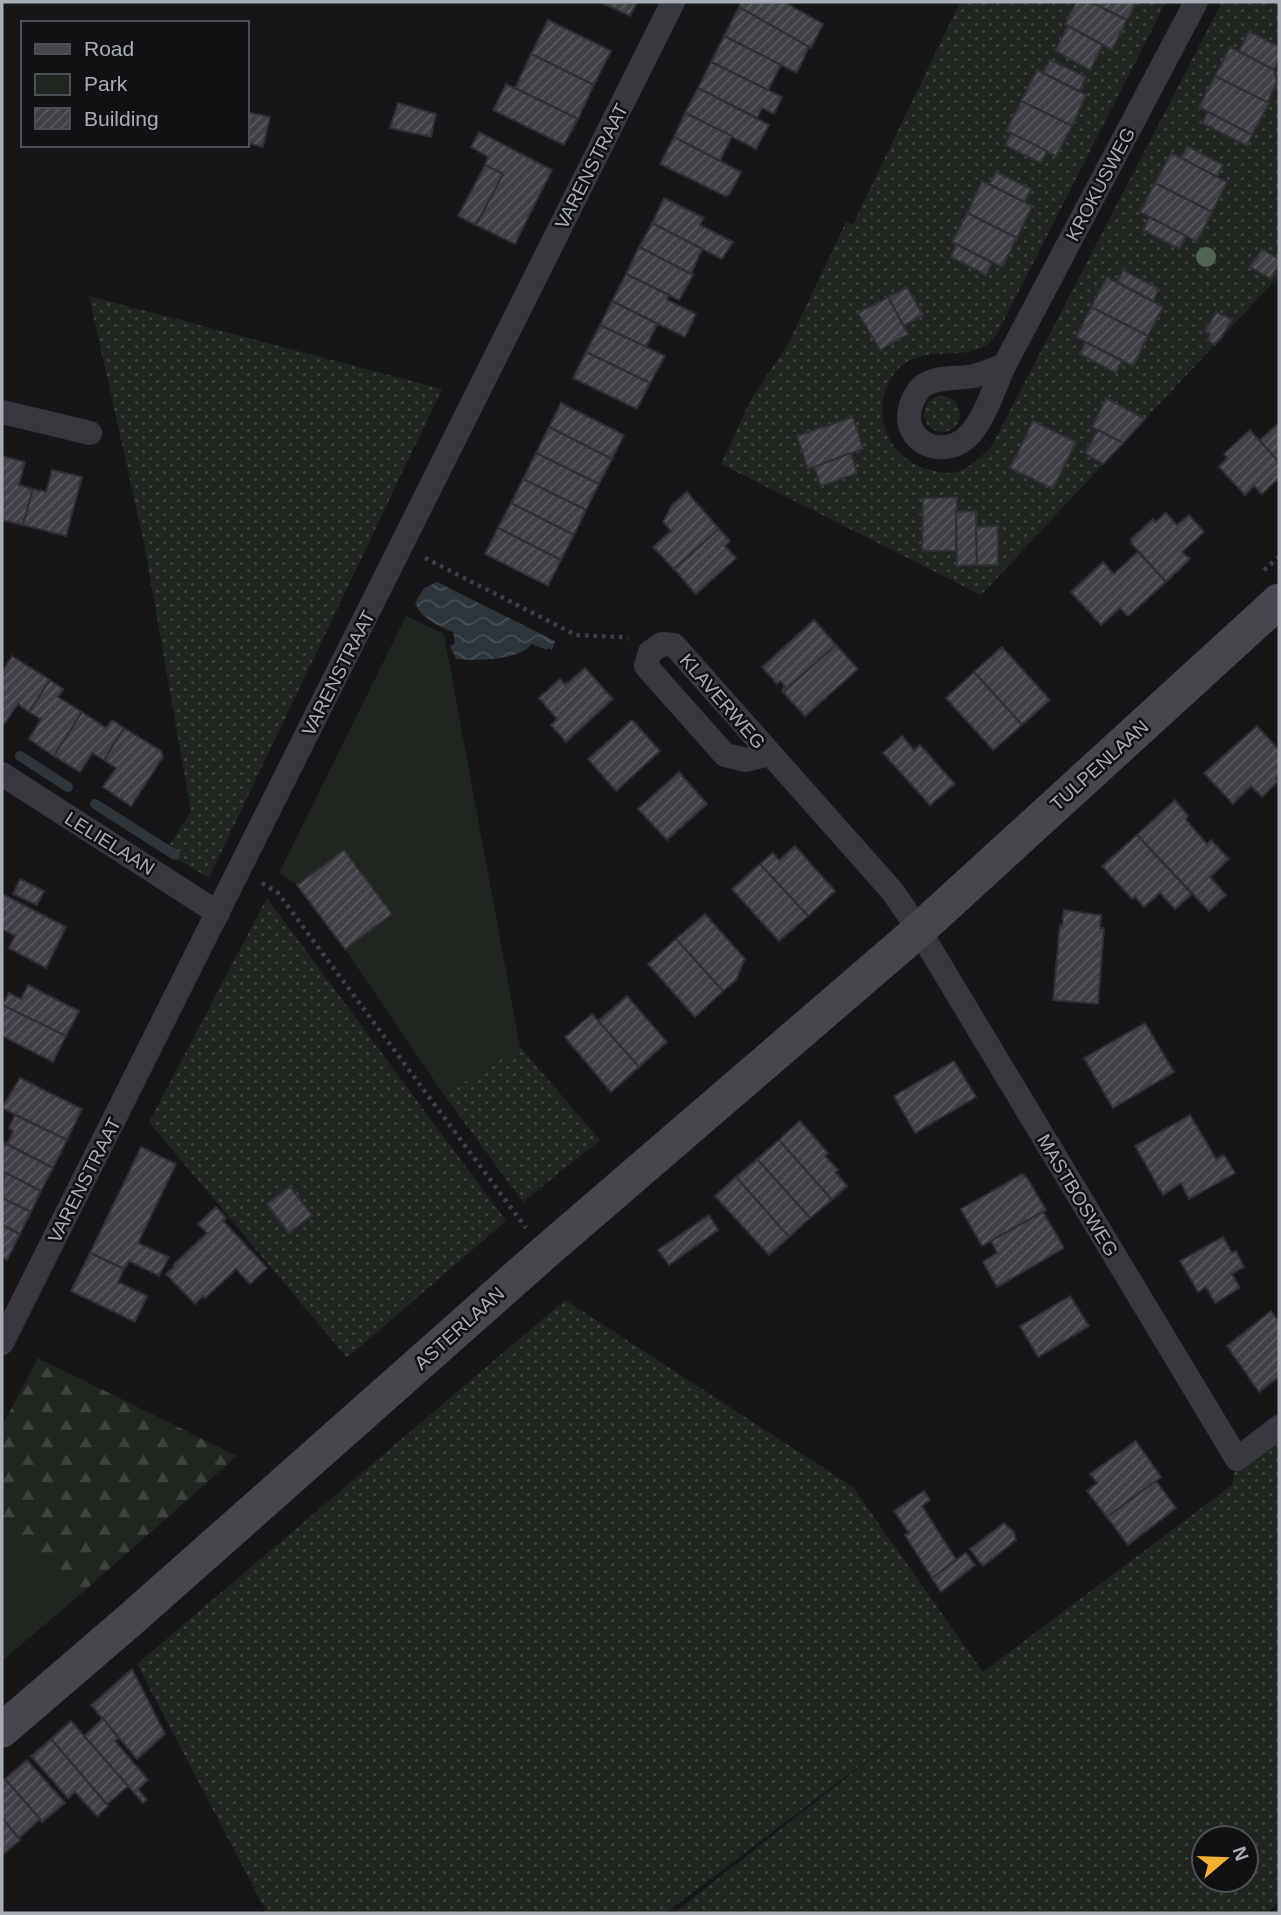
<svg xmlns="http://www.w3.org/2000/svg" width="1281" height="1915" font-family="Helvetica,sans-serif">
<style>
.grass{fill:url(#grass-dots);fill-rule:evenodd}
.forest{fill:url(#forest-firs)}
.park{fill:#1e261f}
.water{fill:url(#water-waves)}
.lines{fill:none;stroke-linecap:round;stroke-linejoin:round}
.stream{stroke:#2c353c;stroke-width:10}
.building{fill:url(#building-hatch);stroke:#303034;stroke-width:2}
.path{stroke:#3d3f44;stroke-width:4.5;stroke-dasharray:3.5 5;stroke-linecap:butt}
.street{stroke:#37383d;stroke-width:24}
.secondary{stroke:#45474d;stroke-width:35}
.tree{fill:#506452}
.labels{text-anchor:middle;stroke-width:5;stroke-linejoin:round;paint-order:stroke}
.street-label{font-size:19px;fill:#a8adb8;stroke:#111113}
</style>
<defs>
<pattern id="grass-dots" width="8" height="8" patternUnits="userSpaceOnUse" patternTransform="scale(1.75)"><rect width="8" height="8" fill="#1e261f"/><path d="M2 2h.1M6 6h.1" fill="none" stroke="#3c433d" stroke-width="1.8" stroke-linecap="round"/></pattern>
<pattern id="forest-firs" width="22" height="20" patternUnits="userSpaceOnUse" patternTransform="scale(1.75)"><rect width="22" height="20" fill="#1e261f"/><path d="M5 1l3.5 6h-7zM16 11l3.5 6h-7z" fill="#3c433d"/></pattern>
<pattern id="water-waves" width="16" height="10" patternUnits="userSpaceOnUse" patternTransform="scale(1.75)"><rect width="16" height="10" fill="#2c353c"/><path d="M0 5q4-4 8 0t8 0" fill="none" stroke="#485056"/></pattern>
<pattern id="building-hatch" width="6" height="6" patternUnits="userSpaceOnUse" patternTransform="scale(1.75)"><rect width="6" height="6" fill="#404145"/><path d="M-1 1l2-2M0 6l6-6M5 7l2-2" fill="none" stroke="#595a5e"/></pattern>
</defs>
<rect width="100%" height="100%" fill="#161618"/>
<!-- grass -->
<g class="grass">
<path d="M960,2H1076L1065,24L1068,26L1055,51L1090,69L1103,45L1112,50L1137,2H1166L997,334C994,337 990,343 986,345C960,363 916,340 892,377C869,414 888,459 930,470C938,472 948,474 956,472C971,468 980,457 991,447L1222,2H1279V47L1249,31L1239,51L1230,47L1199,107L1208,112L1202,123L1247,146L1277,82L1274,70L1279,60V276L981,595L721,464L751,399L787,346L846,222L853,224ZM1050,60L1086,77L1079,91L1086,95L1056,156L1047,151L1040,163L1005,145L1011,133L1007,130L1037,70L1043,73ZM1187,146L1223,165L1217,177L1227,183L1197,242L1186,236L1180,248L1149,217L1140,212L1170,153L1181,158ZM996,172L1031,189L1025,202L1032,207L1002,267L992,263L986,274L951,257L956,244L952,242L982,182L989,184ZM1123,270L1159,289L1153,301L1163,307L1133,366L1122,361L1115,373L1080,354L1085,342L1076,336L1107,277L1117,282Z"/>
<polygon points="89,296 442,389 209,878 165,852 191,812 144,543"/>
<circle cx="942" cy="414" r="18"/>
<polygon points="267,898 506,1221 347,1358 149,1122"/>
<polygon points="520,1047 600,1140 523,1202 444,1095"/>
<path d="M565,1300L853,1487L983,1672L1232,1485L1237,1459L1279,1427V1902L1267,1913H674L912,1726L666,1913H267L137,1664ZM1204,1838H1246V1880H1204Z"/>
</g>
<!-- forest -->
<polygon class="forest" points="38,1358 237,1456 83,1592 2,1523 2,1426"/>
<!-- park -->
<g class="park">
<polygon points="406,616 444,634 520,1047 444,1095 345,949 297,885 279,873"/>
<polygon points="2,1523 83,1592 2,1661"/>
</g>
<!-- water -->
<path class="water" d="M437,582L555,641L552,650L548,648L547,650L531,644C523,660 473,661 456,659L450,646L455,643L453,632C438,625 422,620 415,603L424,588Z"/>
<g class="lines">
<!-- stream -->
<g class="stream">
<polyline points="20,756 68,787"/>
<polyline points="95,804 175,855"/>
</g>
</g>
<!-- building -->
<g class="building">
<polygon points="600,2 637,2 630,16"/>
<polygon points="741,2 784,2 823,24 811,48 739,7"/>
<polygon points="1076,2 1091,2 1127,20 1112,50 1065,24"/>
<polygon points="1091,2 1137,2 1127,20"/>
<polygon points="739,7 809,47 797,73 724,36"/>
<polygon points="548,20 611,51 594,85 531,54"/>
<polygon points="1068,26 1103,45 1090,70 1055,51"/>
<polygon points="1249,31 1279,47 1279,60 1274,70 1239,51"/>
<polygon points="724,36 781,65 768,90 711,62"/>
<polygon points="1230,47 1274,70 1277,82 1267,103 1215,76"/>
<polygon points="531,54 594,85 578,119 515,88"/>
<polygon points="1050,60 1086,77 1079,91 1043,73"/>
<polygon points="711,62 782,97 774,114 762,108 757,118 698,88"/>
<polygon points="1037,70 1086,95 1072,126 1021,101"/>
<polygon points="1215,76 1269,103 1252,135 1199,107"/>
<polygon points="506,84 578,119 564,145 493,110"/>
<polygon points="698,88 769,125 756,149 685,113"/>
<polygon points="1021,101 1072,126 1056,156 1006,131"/>
<polygon points="398,103 436,114 431,137 390,128"/>
<polygon points="247,112 270,117 263,147 247,143"/>
<polygon points="1208,112 1252,135 1247,146 1202,123"/>
<polygon points="685,113 732,136 720,161 674,137"/>
<polygon points="479,132 552,170 515,244 476,225 503,174 485,165 488,157 471,147"/>
<polygon points="1011,133 1047,151 1041,163 1005,145"/>
<polygon points="674,137 741,172 729,195 725,196 660,164"/>
<polygon points="1187,146 1223,165 1217,177 1181,158"/>
<polygon points="1171,153 1227,182 1212,212 1155,183"/>
<polygon points="485,165 503,174 476,225 458,216"/>
<polygon points="996,172 1031,189 1025,202 989,184"/>
<polygon points="982,181 1032,206 1017,238 967,213"/>
<polygon points="1155,183 1212,212 1197,242 1140,212"/>
<polygon points="664,198 704,218 700,225 733,242 722,259 652,223"/>
<polygon points="967,213 1017,238 1002,267 952,242"/>
<polygon points="1149,217 1186,236 1180,249 1143,230"/>
<polygon points="652,223 702,249 691,274 639,247"/>
<polygon points="956,244 992,263 986,275 951,257"/>
<polygon points="639,247 693,275 679,300 626,274"/>
<polygon points="1262,249 1279,259 1279,264 1271,279 1250,267"/>
<polygon points="1123,270 1159,289 1153,301 1117,282"/>
<polygon points="626,274 669,295 667,300 696,314 685,337 612,301"/>
<polygon points="1107,277 1163,307 1148,336 1091,307"/>
<polygon points="907,287 923,315 903,326 888,297"/>
<polygon points="888,297 908,334 880,350 858,313"/>
<polygon points="612,301 657,324 646,347 600,325"/>
<polygon points="1091,307 1148,336 1133,366 1076,337"/>
<polygon points="1216,312 1232,319 1221,338 1215,345 1207,340 1210,334 1205,331"/>
<polygon points="600,325 665,356 650,383 586,352"/>
<polygon points="1085,342 1122,361 1116,373 1080,354"/>
<polygon points="586,352 650,383 637,409 573,378"/>
<polygon points="1106,398 1145,419 1123,443 1092,427"/>
<polygon points="561,403 624,435 612,459 549,427"/>
<polygon points="853,417 863,449 808,469 797,436"/>
<polygon points="1033,421 1076,442 1053,489 1010,468"/>
<polygon points="1279,423 1279,462 1259,441"/>
<polygon points="549,427 612,459 599,484 536,453"/>
<polygon points="1098,430 1123,443 1103,464 1085,453"/>
<polygon points="1250,430 1279,462 1279,478 1262,494 1254,486 1245,495 1219,467 1227,458 1224,454"/>
<polygon points="536,453 599,484 586,510 523,479"/>
<polygon points="851,453 857,473 821,486 814,467"/>
<polygon points="2,456 25,462 19,485 33,489 23,525 2,520"/>
<polygon points="52,470 82,477 66,536 23,525 33,489 46,492"/>
<polygon points="523,479 586,510 574,535 511,503"/>
<polygon points="687,492 719,529 674,569 653,547 671,531 663,522 672,505"/>
<polygon points="957,497 956,551 922,551 923,498"/>
<polygon points="511,503 574,535 561,560 498,528"/>
<polygon points="976,511 977,565 957,566 956,512"/>
<polygon points="1166,513 1177,525 1189,515 1204,532 1182,552 1190,559 1166,582 1132,544 1131,539 1153,519 1156,522"/>
<polygon points="998,526 998,565 977,565 976,527"/>
<polygon points="498,528 561,560 548,586 485,554"/>
<polygon points="719,529 730,541 725,546 736,558 696,594 674,569"/>
<polygon points="1138,552 1166,582 1128,616 1120,608 1101,625 1071,592 1103,562 1114,574"/>
<polygon points="814,620 836,645 783,692 782,690 785,686 780,681 777,684 762,667"/>
<polygon points="836,645 858,669 805,716 783,692"/>
<polygon points="1002,647 1050,700 1022,725 974,672"/>
<polygon points="12,656 50,680 29,712 18,704 4,724 2,722 2,672"/>
<polygon points="585,668 613,699 566,742 551,725 557,719 539,698 560,679 565,685"/>
<polygon points="974,672 1022,725 993,750 946,698"/>
<polygon points="50,680 63,689 58,697 82,712 54,756 29,739 41,719 29,712"/>
<polygon points="82,712 106,728 112,720 124,728 104,760 92,753 80,772 54,756"/>
<polygon points="632,720 660,751 616,791 588,759"/>
<polygon points="1257,726 1279,750 1279,774 1276,778 1278,781 1262,797 1251,786 1233,804 1204,773"/>
<polygon points="124,728 161,751 163,757 131,806 103,787 116,768 104,760"/>
<polygon points="902,736 914,750 920,745 955,784 930,805 883,753"/>
<polygon points="679,772 707,804 667,840 638,809"/>
<polygon points="1175,800 1188,816 1186,820 1207,844 1211,840 1229,859 1210,877 1226,895 1209,911 1137,835"/>
<polygon points="1137,835 1192,894 1175,909 1160,893 1144,907 1135,897 1132,899 1102,866"/>
<polygon points="795,846 835,891 808,916 760,864 773,853 779,860"/>
<polygon points="344,850 392,914 345,949 297,885"/>
<polygon points="760,864 808,916 779,941 732,889"/>
<polygon points="20,879 44,891 37,905 13,894"/>
<polygon points="2,894 66,927 46,968 9,948 15,936 2,929"/>
<polygon points="1064,910 1101,915 1100,928 1104,928 1098,1004 1053,1000 1060,925 1062,926"/>
<polygon points="705,914 745,959 736,980 723,991 676,939"/>
<polygon points="676,939 723,991 695,1017 648,964"/>
<polygon points="28,985 79,1011 66,1036 2,1005 9,993 21,999"/>
<polygon points="627,996 667,1042 639,1067 598,1021"/>
<polygon points="2,1005 66,1036 53,1062 2,1036"/>
<polygon points="592,1014 639,1067 611,1092 565,1037"/>
<polygon points="1145,1023 1174,1072 1113,1108 1084,1058"/>
<polygon points="954,1061 976,1097 915,1133 894,1096"/>
<polygon points="20,1078 82,1109 67,1140 2,1108"/>
<polygon points="15,1115 67,1140 53,1168 7,1144 13,1131 9,1128"/>
<polygon points="1190,1115 1216,1159 1224,1155 1235,1173 1189,1199 1181,1183 1163,1195 1135,1146"/>
<polygon points="800,1121 828,1153 825,1156 838,1170 835,1172 847,1186 832,1200 779,1140"/>
<polygon points="779,1140 832,1200 810,1218 757,1159"/>
<polygon points="2,1142 53,1168 41,1191 2,1172"/>
<polygon points="141,1147 176,1164 138,1243 169,1257 159,1276 129,1261 124,1269 90,1253"/>
<polygon points="757,1159 810,1218 789,1237 736,1177"/>
<polygon points="4,1172 41,1191 31,1212 2,1198"/>
<polygon points="1022,1174 1027,1178 1046,1210 982,1246 961,1209"/>
<polygon points="736,1177 789,1237 769,1255 715,1196"/>
<polygon points="290,1187 312,1215 289,1233 267,1204"/>
<polygon points="2,1198 31,1212 20,1234 2,1225"/>
<polygon points="216,1207 226,1218 223,1221 267,1268 250,1284 236,1269 205,1298 203,1296 195,1304 166,1274 174,1267 173,1265 207,1233 198,1224"/>
<polygon points="1043,1212 1064,1248 997,1287 983,1262 997,1253 991,1241"/>
<polygon points="709,1215 718,1230 669,1265 658,1250"/>
<polygon points="2,1225 20,1234 7,1260 2,1257"/>
<polygon points="1223,1237 1232,1253 1236,1251 1244,1267 1232,1274 1240,1288 1215,1303 1206,1287 1198,1292 1180,1261"/>
<polygon points="90,1253 124,1269 118,1282 147,1296 135,1322 71,1291"/>
<polygon points="1070,1296 1089,1326 1038,1357 1020,1326"/>
<polygon points="1271,1311 1279,1322 1279,1377 1259,1392 1227,1346"/>
<polygon points="1136,1441 1161,1477 1107,1517 1087,1491 1097,1483 1090,1474"/>
<polygon points="1156,1481 1176,1508 1128,1545 1107,1517"/>
<polygon points="924,1491 930,1500 922,1506 956,1560 932,1578 905,1535 909,1533 894,1511"/>
<polygon points="1004,1523 1014,1532 1016,1540 983,1566 970,1549"/>
<polygon points="966,1553 975,1565 941,1592 932,1578"/>
<polygon points="132,1669 165,1734 137,1759 91,1705"/>
<polygon points="103,1718 118,1738 115,1741 148,1780 138,1789 147,1800 143,1803 84,1736"/>
<polygon points="71,1721 128,1786 107,1804 51,1739"/>
<polygon points="51,1739 108,1806 97,1816 75,1792 68,1798 31,1756"/>
<polygon points="27,1760 65,1803 42,1822 5,1779"/>
<polygon points="5,1779 40,1819 19,1838 2,1818 2,1782"/>
<polygon points="2,1818 20,1840 2,1855"/>
</g>
<g class="lines">
<!-- path -->
<g class="path">
<polyline points="425,558 576,635 621,637 628,639"/>
<polyline points="1264,570 1279,557"/>
<polyline points="262,883 278,893 526,1228"/>
</g>
<!-- street -->
<g class="street">
<path d="M1004,366C994,369 984,373 974,376C958,379 940,376 926,384C918,388 914,397 911,405C899,444 947,462 971,433C986,415 994,388 1004,366L1196,2"/>
<polyline points="2,412 90,433"/>
<polyline points="769,754 746,760 725,755 646,666 650,652 662,644 674,645 893,892 919,930 1237,1459 1279,1427"/>
<polyline points="2,774 218,913"/>
<polyline points="2,1343 673,2"/>
</g>
<!-- secondary -->
<polyline class="secondary" points="2,1730 130,1620 544,1253 919,930 1279,601"/>
</g>
<!-- trees -->
<circle class="tree" cx="1206" cy="257" r="10"/>
<g class="labels">
<!-- street labels -->
<g class="street-label">
<text transform="translate(591 166) rotate(-63)" y="7">VARENSTRAAT</text>
<text transform="translate(1100 184) rotate(-62)" y="7">KROKUSWEG</text>
<text transform="translate(338 673) rotate(-63)" y="7">VARENSTRAAT</text>
<text transform="translate(723 701) rotate(49)" y="7">KLAVERWEG</text>
<text transform="translate(1099 765) rotate(-42)" y="7">TULPENLAAN</text>
<text transform="translate(110 843) rotate(32)" y="7">LELIELAAN</text>
<text transform="translate(84 1180) rotate(-63)" y="7">VARENSTRAAT</text>
<text transform="translate(1078 1195) rotate(59)" y="7">MASTBOSWEG</text>
<text transform="translate(459 1328) rotate(-42)" y="7">ASTERLAAN</text>
</g>
</g>
<!-- border -->
<rect width="1281" height="1915" fill="none" stroke="#a8adb8" stroke-width="7"/>
<!-- legend -->
<rect x="21" y="21" width="228" height="126" fill="#111113" stroke="#4d4f55" stroke-width="2"/>
<rect x="35" y="44" width="35" height="10" fill="#45474d" stroke="#4d4f55" stroke-width="2"/>
<text x="84" y="56" font-size="21" fill="#a8adb8">Road</text>
<rect x="35" y="74" width="35" height="21" fill="#1e261f" stroke="#4d4f55" stroke-width="2"/>
<text x="84" y="91" font-size="21" fill="#a8adb8">Park</text>
<rect x="35" y="108" width="35" height="21" fill="url(#building-hatch)" stroke="#4d4f55" stroke-width="2"/>
<text x="84" y="126" font-size="21" fill="#a8adb8">Building</text>
<!-- north arrow -->
<g transform="translate(1225 1859) rotate(71)"><circle r="33" fill="#111113" stroke="#4d4f55" stroke-width="2"/>
<path d="M0-5L12 26L0 18L-12 26Z" fill="#f2b134"/>
<text y="-10" font-size="19" font-weight="bold" text-anchor="middle" fill="#a8adb8">N</text>
</g>
</svg>
